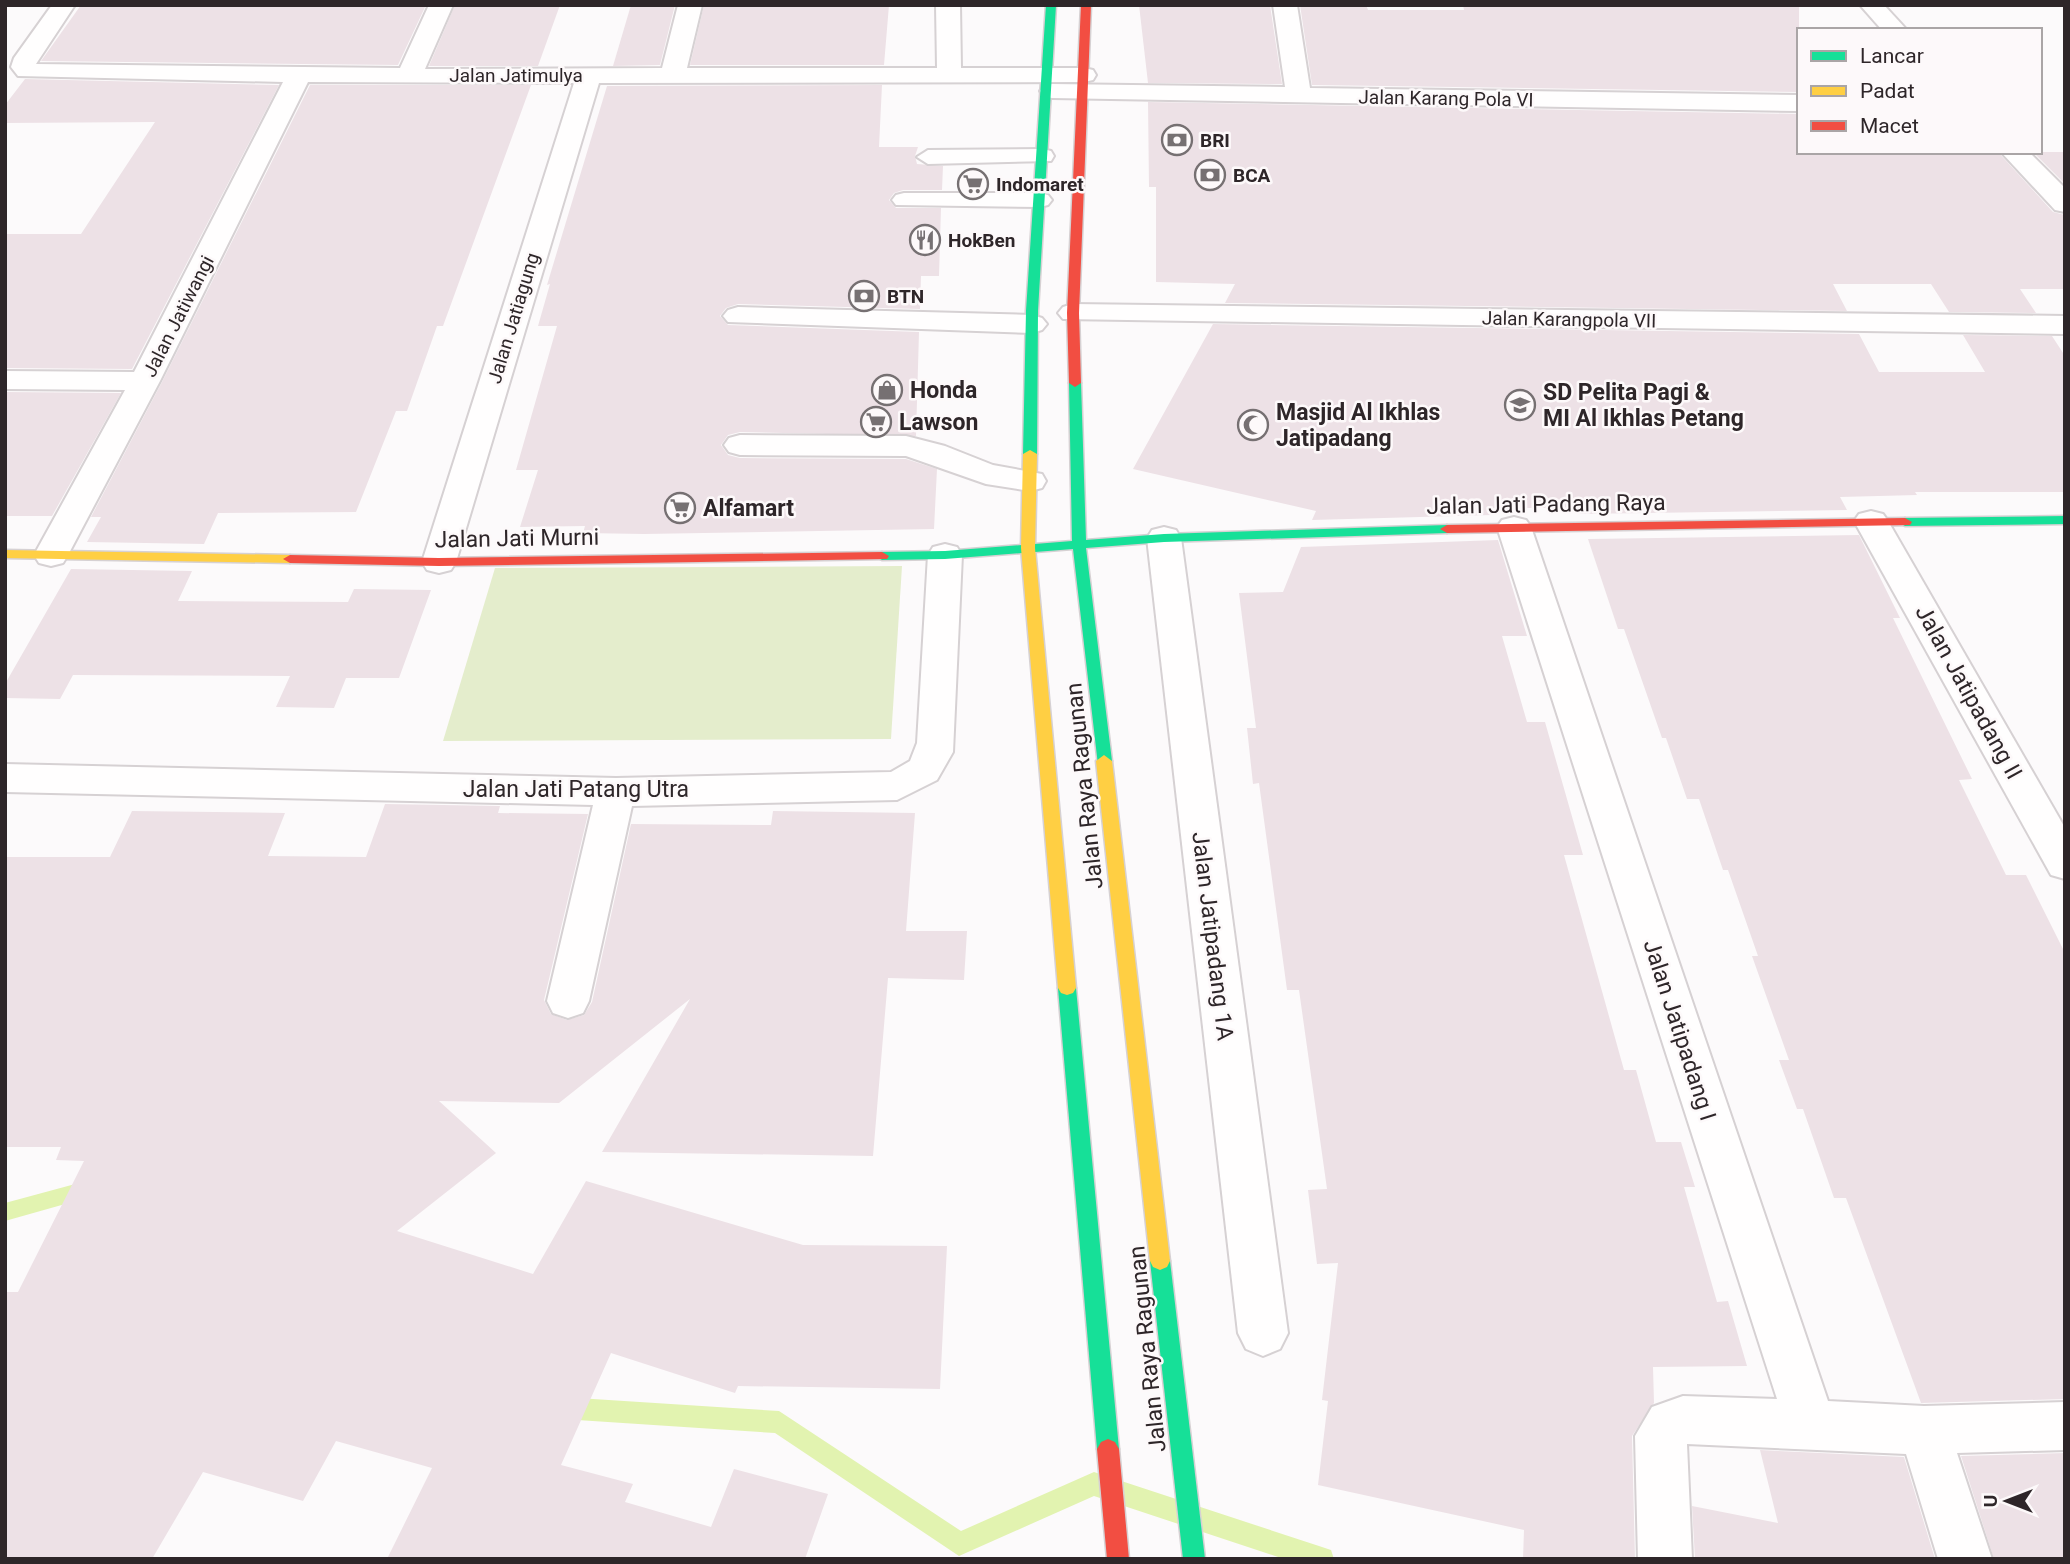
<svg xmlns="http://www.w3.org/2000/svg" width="2070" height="1564" font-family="Roboto,sans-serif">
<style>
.green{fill:#e4edcc}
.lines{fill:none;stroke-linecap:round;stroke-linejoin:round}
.stream{fill:#e2f3b0;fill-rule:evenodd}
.building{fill:#ede1e6}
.lane-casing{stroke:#d6d1d3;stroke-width:4}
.street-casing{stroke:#d6d1d3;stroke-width:4}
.fast-casing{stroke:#d6d1d3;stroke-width:3}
.slow-casing{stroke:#d6d1d3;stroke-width:3}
.jam-casing{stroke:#d6d1d3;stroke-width:3}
.lane{fill:#fffefe;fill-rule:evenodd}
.street{fill:#fffefe;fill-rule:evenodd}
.fast{fill:#16e098;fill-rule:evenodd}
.slow{fill:#ffcf43;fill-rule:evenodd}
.jam{fill:#f24e42;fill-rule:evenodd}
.labels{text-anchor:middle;stroke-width:5;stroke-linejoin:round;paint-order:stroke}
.far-street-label{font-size:19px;fill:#2e2629;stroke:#fdf9fa}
.far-poi-label{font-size:19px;font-weight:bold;fill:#2e2629;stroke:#fdf9fa;text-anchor:start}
.poi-label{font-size:23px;font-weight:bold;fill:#2e2629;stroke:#fdf9fa;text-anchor:start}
.street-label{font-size:23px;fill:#2e2629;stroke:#fdf9fa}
</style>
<rect width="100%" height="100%" fill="#fcfafb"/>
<!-- green -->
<polygon class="green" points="902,566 891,739 443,741 495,568"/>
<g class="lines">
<!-- stream -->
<g class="stream">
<polygon points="90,1180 97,1183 101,1189 97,1195 5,1221 5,1203"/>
<polygon points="562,1397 779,1411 961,1531 1094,1472 1322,1547 1331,1550 1334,1559 1284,1559 1094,1496 959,1556 775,1433 562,1419 554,1416 550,1408 554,1400"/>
</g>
</g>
<!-- building -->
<g class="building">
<polygon points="81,5 426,5 398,65 41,61"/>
<polygon points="455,5 560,5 538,66 429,66"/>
<polygon points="631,5 675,5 660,65 613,66"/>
<polygon points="704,5 889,5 884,65 690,65"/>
<polygon points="1139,5 1270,5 1282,84 1148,83"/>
<polygon points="1300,5 1366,5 1368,10 1464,10 1463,5 1799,5 1799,92 1312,85"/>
<polygon points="25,79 279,85 132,369 5,368 5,234 81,234 155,122 5,123 5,105"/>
<polygon points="310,85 531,85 443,326 437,326 407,411 396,411 356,512 218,513 204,544 87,542 101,517 91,517 162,382"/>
<polygon points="882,85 879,147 918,147 915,156 917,164 943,166 942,190 903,190 894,193 889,200 896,208 941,208 939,276 921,276 920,309 738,304 726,308 720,316 728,325 919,332 916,436 740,432 728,435 721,445 728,455 740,458 906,459 937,469 934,529 644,534 583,533 585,526 520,527 538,470 516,470 557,326 538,326 550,284 547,285 607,86"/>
<polygon points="1148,102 1799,114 1799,152 1998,152 2053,212 2065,215 2065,289 2020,289 2036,313 1949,312 1931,284 1833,284 1847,311 1225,303 1235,284 1156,282 1156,187 1149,187"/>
<polygon points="2033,152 2065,152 2065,184"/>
<polygon points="1213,324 1859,334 1879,372 1985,372 1963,335 2052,336 2065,356 2065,492 1915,492 1917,495 1840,497 1847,510 1580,514 1578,508 1490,508 1492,515 1312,520 1316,511 1133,469"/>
<polygon points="5,392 121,393 52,516 5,516"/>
<polygon points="1859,535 1900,618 1893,618 1972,779 1959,780 2006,875 2026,875 2065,953 2065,1399 1921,1403 1846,1198 1834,1198 1803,1109 1797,1109 1779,1060 1789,1060 1752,956 1758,956 1728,870 1723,870 1699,799 1687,799 1666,738 1662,738 1624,629 1618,629 1588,539"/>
<polygon points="1498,540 1527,636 1502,636 1527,722 1545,722 1583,855 1564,855 1624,1070 1636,1070 1656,1142 1681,1142 1695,1187 1684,1187 1717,1302 1728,1301 1747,1366 1653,1367 1654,1403 1632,1436 1635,1559 1523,1559 1524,1530 1318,1485 1328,1401 1322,1400 1338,1263 1317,1264 1308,1190 1327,1189 1299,990 1287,990 1259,783 1253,784 1247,728 1256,728 1239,593 1283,592 1301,547"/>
<polygon points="71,569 192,571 178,601 348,602 354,589 431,590 399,678 346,678 334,708 276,707 290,676 73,675 60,699 5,698 5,684"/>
<polygon points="385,804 500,806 498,813 588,814 544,1000 551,1014 567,1020 584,1015 592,1002 631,824 771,825 773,811 915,813 906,931 967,931 964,980 888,978 873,1156 602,1152 690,999 559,1103 439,1101 496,1153 397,1231 533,1274 586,1181 803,1245 947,1246 940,1389 738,1386 735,1393 611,1353 561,1465 633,1484 625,1502 711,1527 734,1469 828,1494 805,1559 387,1559 432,1468 336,1441 303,1501 203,1472 152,1559 5,1559 5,1292 18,1292 84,1161 56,1160 61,1147 5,1147 5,857 110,857 132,811 285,813 268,856 366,857"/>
<polygon points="1760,1450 1904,1457 1935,1559 1695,1559 1692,1506 1778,1523"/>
<polygon points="2065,1453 2065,1559 1994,1559 1961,1456"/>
</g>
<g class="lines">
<!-- lane casing -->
<g class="lane-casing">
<g id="lane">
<polygon points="1043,149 1051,151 1054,156 1051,161 928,164 917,157 928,150"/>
<polygon points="904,193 1040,193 1048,195 1052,200 1048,205 1040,207 896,205 892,200 896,195"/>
</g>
</g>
<!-- street casing -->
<g class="street-casing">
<g id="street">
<polygon points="52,5 75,5 36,64 400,68 429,5 453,5 425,69 662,68 678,5 702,5 687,68 937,68 936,5 960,5 961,68 1084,68 1093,70 1096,75 1093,80 1084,82 599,83 456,562 451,570 439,573 427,570 422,562 574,83 308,82 160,381 68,555 63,563 51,566 39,563 34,555 125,390 5,389 5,371 134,372 283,82 18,76 11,67 14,58"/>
<polygon points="1273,5 1297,5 1310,88 1799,95 1799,111 1052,98 1043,96 1040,91 1043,86 1052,84 1285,87"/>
<polygon points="1860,5 1884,5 1907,30 1882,30"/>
<polygon points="2001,152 2029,152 2065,188 2065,212 2055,210"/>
<polygon points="1073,304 2065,316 2065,334 1063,319 1058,313 1063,307"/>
<polygon points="738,307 1032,315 1042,318 1047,324 1042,330 1032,333 728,322 723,316 728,310"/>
<polygon points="740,435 906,436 945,446 993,465 1042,474 1046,481 1042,488 1030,491 986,484 906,456 740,455 729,452 724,445 729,438"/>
<polygon points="1871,511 1883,514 1888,521 2065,828 2065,879 2051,875 1854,521 1859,514"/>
<polygon points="1514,517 1526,520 1531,527 1828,1401 1924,1406 2065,1402 2065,1450 1957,1453 1992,1559 1938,1559 1906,1454 1687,1444 1692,1559 1638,1559 1635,1436 1652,1407 1683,1396 1777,1399 1497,527 1502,520"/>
<polygon points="1164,527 1176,530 1181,538 1288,1333 1280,1349 1263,1356 1246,1349 1238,1333 1147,538 1152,530"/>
<polygon points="945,544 957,547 962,555 953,752 937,780 897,800 632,806 589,1001 583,1013 568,1018 553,1013 547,1001 593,805 5,792 5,764 616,778 891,772 910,761 917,743 928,555 933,547"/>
</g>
</g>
<!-- fast casing -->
<g class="fast-casing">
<g id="fast">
<polygon points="1046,5 1056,5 1038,311 1037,454 1030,458 1023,454 1026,311"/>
<polygon points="1075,379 1081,383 1086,540 1164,534 1447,525 1454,529 1447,533 1164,542 1086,548 1112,761 1110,765 1098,765 1073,549 945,559 882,560 875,556 882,552 945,551 1072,541 1069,383"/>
<polygon points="2065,516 2065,524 1905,526 1898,522 1905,518"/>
<polygon points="1067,981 1073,983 1076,988 1119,1449 1115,1456 1108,1459 1101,1456 1097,1449 1058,988 1061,983"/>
<polygon points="1160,1252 1167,1255 1170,1261 1205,1559 1183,1559 1150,1261 1153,1255"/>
</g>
</g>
<!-- slow casing -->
<g class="slow-casing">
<g id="slow">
<polygon points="1030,450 1037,454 1035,548 1076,988 1073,993 1067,995 1061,993 1058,988 1021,548 1023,454"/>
<polygon points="5,550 290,555 297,559 290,563 5,558"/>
<polygon points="1104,755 1112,761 1170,1261 1167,1267 1160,1270 1153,1267 1150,1261 1096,761"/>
</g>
</g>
<!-- jam casing -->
<g class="jam-casing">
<g id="jam">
<polygon points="1081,5 1091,5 1079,313 1081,383 1075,387 1069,383 1067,313"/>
<polygon points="1905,518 1912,522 1910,525 1447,533 1440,529 1447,525"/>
<polygon points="882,552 889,556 887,559 439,566 290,563 283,559 290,555 439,558"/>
<polygon points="1108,1439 1115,1442 1119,1449 1129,1559 1107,1559 1097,1449 1101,1442"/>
</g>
</g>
<!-- lane -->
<use href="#lane" class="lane"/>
<!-- street -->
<use href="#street" class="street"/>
<!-- fast -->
<use href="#fast" class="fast"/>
<!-- slow -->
<use href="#slow" class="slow"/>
<!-- jam -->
<use href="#jam" class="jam"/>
</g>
<!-- icons -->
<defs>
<g id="bank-ring" transform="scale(1.575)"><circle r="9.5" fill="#fdf9fa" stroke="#767072" stroke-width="1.5"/><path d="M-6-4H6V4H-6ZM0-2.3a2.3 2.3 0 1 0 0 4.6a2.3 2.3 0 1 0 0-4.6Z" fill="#767072"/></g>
<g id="supermarket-ring" transform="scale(1.575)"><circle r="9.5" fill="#fdf9fa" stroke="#767072" stroke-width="1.5"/><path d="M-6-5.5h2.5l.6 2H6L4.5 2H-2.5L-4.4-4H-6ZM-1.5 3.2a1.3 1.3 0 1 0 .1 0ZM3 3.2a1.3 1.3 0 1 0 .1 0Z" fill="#767072"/></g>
<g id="restaurant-ring" transform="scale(1.575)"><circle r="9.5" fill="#fdf9fa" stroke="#767072" stroke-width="1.5"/><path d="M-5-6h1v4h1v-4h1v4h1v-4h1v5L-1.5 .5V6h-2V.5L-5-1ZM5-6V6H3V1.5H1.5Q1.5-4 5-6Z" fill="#767072"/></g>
<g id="shop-ring" transform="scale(1.575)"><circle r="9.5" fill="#fdf9fa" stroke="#767072" stroke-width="1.5"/><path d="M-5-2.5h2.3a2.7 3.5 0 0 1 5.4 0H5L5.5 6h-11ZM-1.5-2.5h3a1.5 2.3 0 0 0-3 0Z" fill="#767072"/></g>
<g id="school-ring" transform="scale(1.575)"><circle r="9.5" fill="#fdf9fa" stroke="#767072" stroke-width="1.5"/><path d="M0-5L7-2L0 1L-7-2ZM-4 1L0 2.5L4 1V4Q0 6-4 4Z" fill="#767072"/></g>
<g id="mosque-ring" transform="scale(1.575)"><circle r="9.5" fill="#fdf9fa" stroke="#767072" stroke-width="1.5"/><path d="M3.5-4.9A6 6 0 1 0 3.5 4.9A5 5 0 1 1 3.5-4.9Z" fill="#767072"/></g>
</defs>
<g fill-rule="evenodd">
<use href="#bank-ring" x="1177" y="140"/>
<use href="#bank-ring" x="1210" y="175"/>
<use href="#supermarket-ring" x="973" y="184"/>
<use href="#restaurant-ring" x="925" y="240"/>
<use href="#bank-ring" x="864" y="296"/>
<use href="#shop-ring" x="887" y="390"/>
<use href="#school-ring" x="1520" y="405"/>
<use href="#supermarket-ring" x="876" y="422"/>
<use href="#mosque-ring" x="1253" y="425"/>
<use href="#supermarket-ring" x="680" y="508"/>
</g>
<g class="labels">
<!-- far-street labels -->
<g class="far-street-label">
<text x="516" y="82">Jalan Jatimulya</text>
<text transform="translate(1446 98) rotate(1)" y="7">Jalan Karang Pola VI</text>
<text transform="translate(178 316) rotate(-63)" y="7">Jalan Jatiwangi</text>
<text transform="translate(513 318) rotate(-73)" y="7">Jalan Jatiagung</text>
<text transform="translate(1569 319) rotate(1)" y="7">Jalan Karangpola VII</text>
</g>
<!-- far-poi labels -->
<g class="far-poi-label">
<text x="1200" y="147">BRI</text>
<text x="1233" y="182">BCA</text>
<text x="996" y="191">Indomaret</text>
<text x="948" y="247">HokBen</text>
<text x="887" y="303">BTN</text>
</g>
<!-- poi labels -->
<g class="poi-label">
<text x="910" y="398">Honda</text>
<text x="1543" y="400">SD Pelita Pagi &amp;<tspan x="1543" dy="26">MI Al Ikhlas Petang</tspan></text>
<text x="1276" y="420">Masjid Al Ikhlas<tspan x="1276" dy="26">Jatipadang</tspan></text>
<text x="899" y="430">Lawson</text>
<text x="703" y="516">Alfamart</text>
</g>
<!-- street labels -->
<g class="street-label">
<text transform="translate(1546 504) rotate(-1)" y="8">Jalan Jati Padang Raya</text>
<text transform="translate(517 538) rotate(-1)" y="8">Jalan Jati Murni</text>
<text transform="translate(1969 692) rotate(61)" y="8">Jalan Jatipadang II</text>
<text transform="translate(1084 786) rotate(-96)" y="8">Jalan Raya Ragunan</text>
<text x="576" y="797">Jalan Jati Patang Utra</text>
<text transform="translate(1213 936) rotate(83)" y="8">Jalan Jatipadang 1A</text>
<text transform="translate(1680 1030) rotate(72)" y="8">Jalan Jatipadang I</text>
<text transform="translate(1147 1349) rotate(-96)" y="8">Jalan Raya Ragunan</text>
</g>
</g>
<!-- border -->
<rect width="2070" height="1564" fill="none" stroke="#2e2629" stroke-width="14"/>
<!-- legend -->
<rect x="1797" y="28" width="245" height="126" fill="#fdf9fa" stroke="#aaa5a6" stroke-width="2"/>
<rect x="1811" y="51" width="35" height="10" fill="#16e098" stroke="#aaa5a6" stroke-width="2"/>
<text x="1860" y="63" font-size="21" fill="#2e2629">Lancar</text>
<rect x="1811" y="86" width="35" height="10" fill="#ffcf43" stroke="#aaa5a6" stroke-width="2"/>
<text x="1860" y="98" font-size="21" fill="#2e2629">Padat</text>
<rect x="1811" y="121" width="35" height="10" fill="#f24e42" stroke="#aaa5a6" stroke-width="2"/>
<text x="1860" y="133" font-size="21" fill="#2e2629">Macet</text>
<!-- north arrow -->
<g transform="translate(2007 1501) rotate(270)" stroke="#fdf9fa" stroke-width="5" paint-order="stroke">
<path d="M0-5L12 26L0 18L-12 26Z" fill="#2e2629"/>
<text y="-10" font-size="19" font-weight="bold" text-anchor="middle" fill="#2e2629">U</text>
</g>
</svg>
